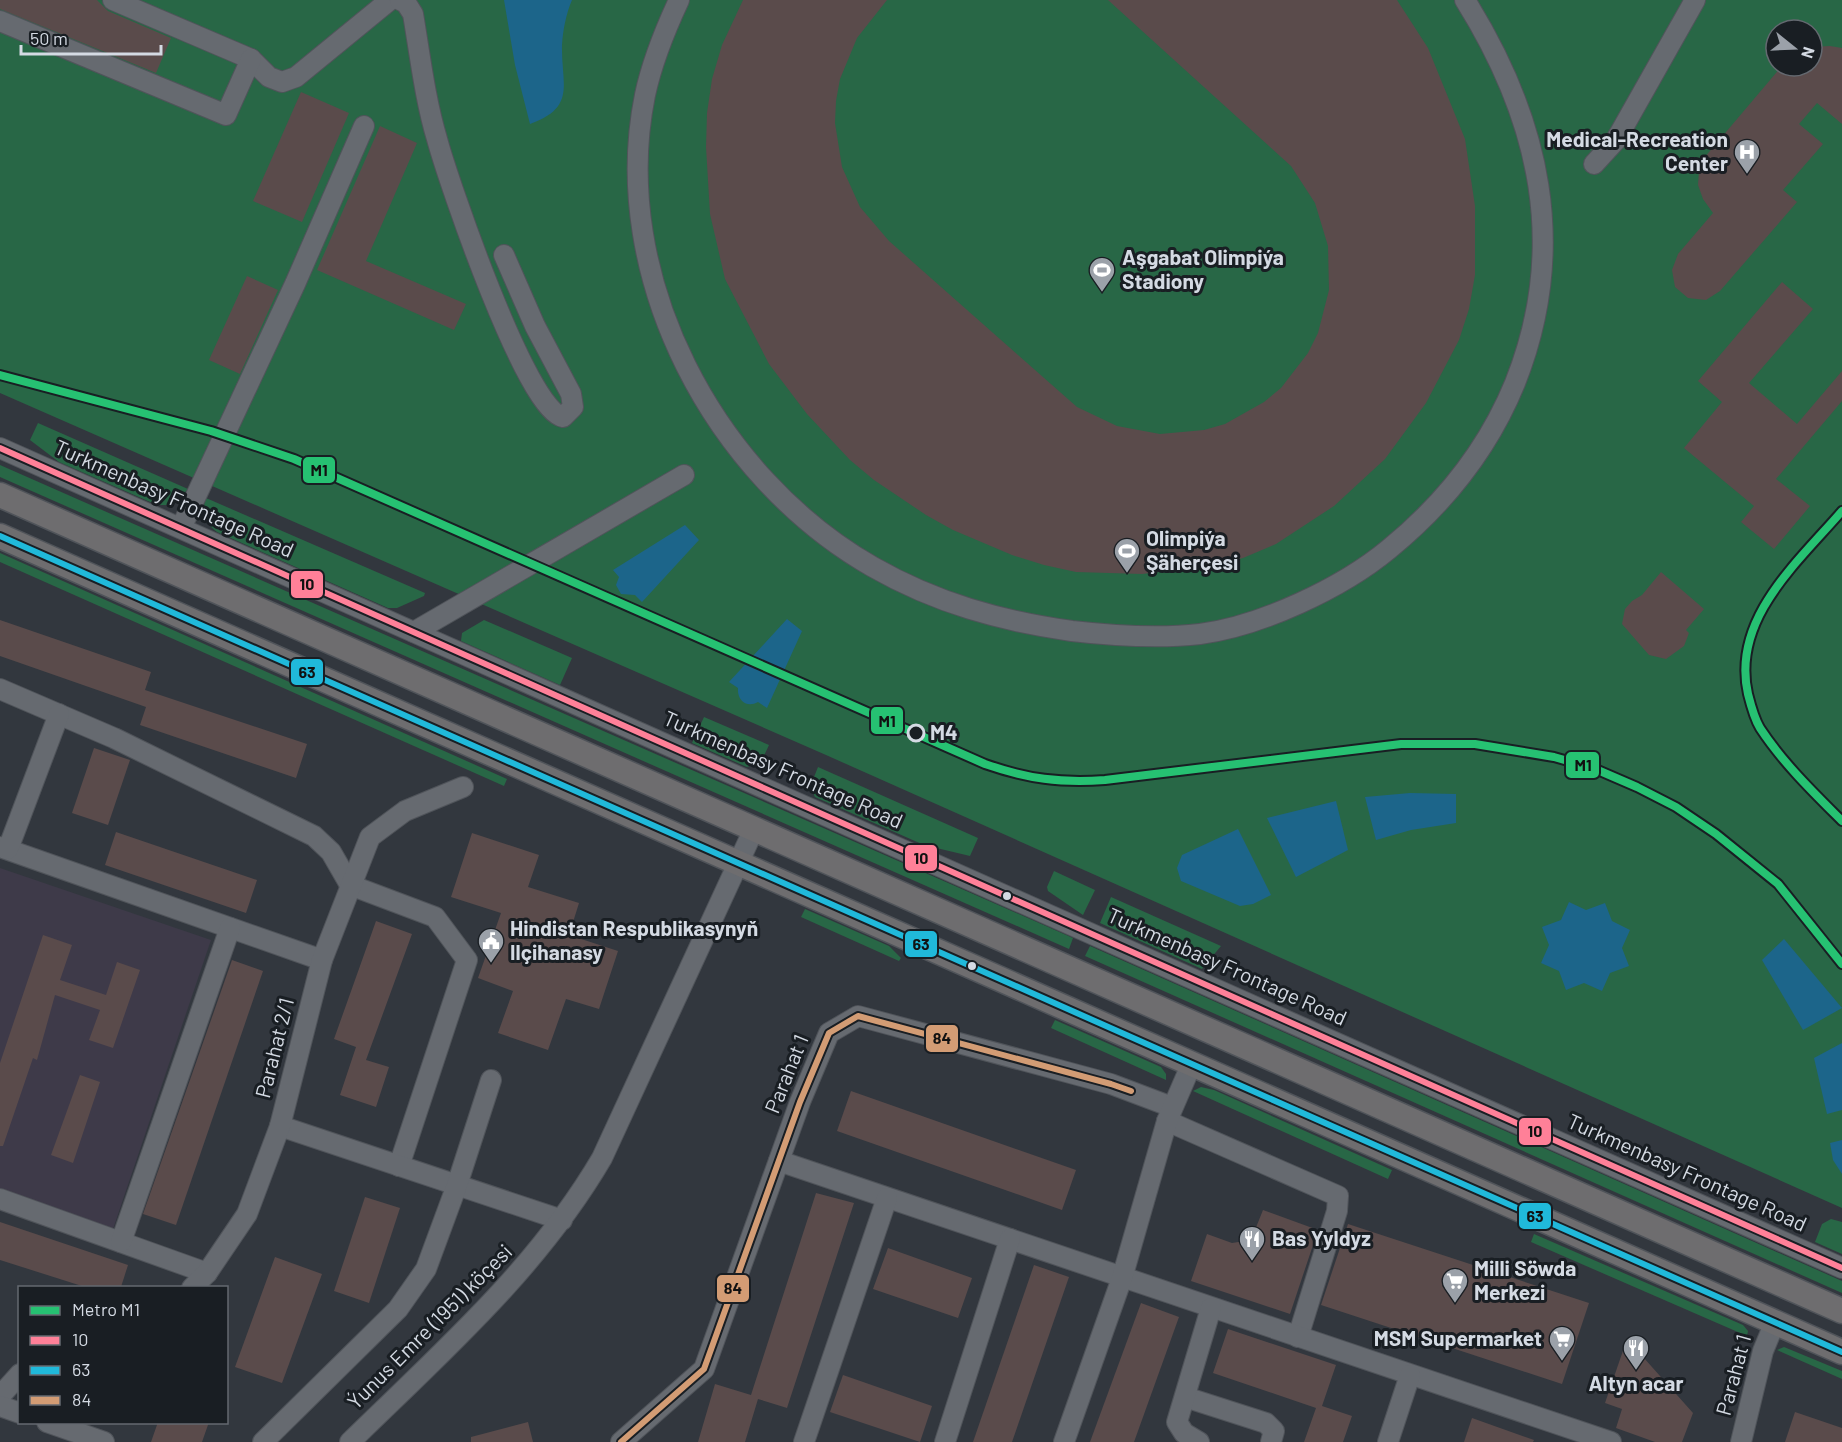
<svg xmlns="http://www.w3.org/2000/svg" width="1842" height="1442" font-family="Barlow,sans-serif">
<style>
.education{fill:#3e3a49}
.green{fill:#286746;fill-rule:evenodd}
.water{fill:#1c658a}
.building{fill:#5a4b4b}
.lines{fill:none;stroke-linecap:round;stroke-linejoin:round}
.minor-casing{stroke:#50545a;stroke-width:22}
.major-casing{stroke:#50545a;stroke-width:27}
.minor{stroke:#666a70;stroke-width:20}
.major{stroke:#6e6d6f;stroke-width:24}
.bus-1-casing{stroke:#191e23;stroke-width:10}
.bus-2-casing{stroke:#191e23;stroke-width:10}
.bus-3-casing{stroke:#191e23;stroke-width:10}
.bus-1{stroke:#ff8098;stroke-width:6}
.bus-2{stroke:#20b9da;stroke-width:6}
.bus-3{stroke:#d39c74;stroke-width:6}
.metro-1-casing{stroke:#191e23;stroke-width:12}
.metro-1{stroke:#26c172;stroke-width:8}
.stop-dot{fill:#191e23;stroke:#d4dae3;stroke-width:3}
.bus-dot{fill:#d4dae3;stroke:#191e23;stroke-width:2}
.labels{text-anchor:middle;stroke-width:6;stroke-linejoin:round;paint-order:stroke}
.poi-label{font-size:21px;font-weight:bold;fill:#d4dae3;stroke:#191e23;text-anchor:start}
.street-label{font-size:21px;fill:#d4dae3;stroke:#191e23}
.stop-label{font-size:21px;font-weight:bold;fill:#d4dae3;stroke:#191e23;text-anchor:start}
.line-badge{stroke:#191e23;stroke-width:2}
.pale-badge-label{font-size:16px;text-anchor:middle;font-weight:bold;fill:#111}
</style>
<rect width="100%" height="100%" fill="#32373e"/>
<!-- education -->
<polygon class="education" points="0,868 211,940 112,1232 0,1193"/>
<!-- green -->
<g class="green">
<path d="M0,0H1842V1208L826,755L0,393ZM1776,30H1812V66H1776Z"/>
<polygon points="38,423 188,489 173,505 157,505 59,462 30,440"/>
<polygon points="0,465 1073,938 1069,949 0,477"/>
<path d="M206,498L425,593L424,596L397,608H388L217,532C204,522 201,512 206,498Z"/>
<polygon points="0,553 507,779 504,786 0,562"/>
<polygon points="484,620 572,658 560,685 461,641 462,633"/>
<polygon points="704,717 769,745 761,762 747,767 692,743"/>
<polygon points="818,767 978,838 970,856 924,845 815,797 810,787"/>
<polygon points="1054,871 1095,890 1083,915 1048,891 1047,887"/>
<polygon points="1111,897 1221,946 1202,969 1100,923"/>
<polygon points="805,909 889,946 901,958 899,961 801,917"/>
<polygon points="1090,946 1842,1281 1842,1293 1085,956"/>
<polygon points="1055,1020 1161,1067 1166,1074 1166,1080 1051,1028"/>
<polygon points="1201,1087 1214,1090 1392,1170 1388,1179 1193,1091"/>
<polygon points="1831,1219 1842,1222 1842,1254 1815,1242 1822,1224"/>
<polygon points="1534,1234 1743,1325 1748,1331 1747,1336 1531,1242"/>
<polygon points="1784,1347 1842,1371 1842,1379 1777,1350"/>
</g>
<!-- water -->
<g class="water">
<path d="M504,0H572C566,14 563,30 562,45C561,84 577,107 530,124L515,65Z"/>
<polygon points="685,525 699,540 642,602 635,595 621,594 616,585 619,577 613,570"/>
<path d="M787,619L802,631L767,708L758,702C747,708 737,701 738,688L729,682Z"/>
<polygon points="1410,793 1456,794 1456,823 1411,830 1376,840 1365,797"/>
<polygon points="1336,801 1348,850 1296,877 1267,818"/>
<polygon points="1238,829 1271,895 1253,904 1240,906 1181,881 1177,868 1182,855"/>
<polygon points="1569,902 1586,910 1605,903 1612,921 1630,930 1622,948 1629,966 1610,973 1602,991 1584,983 1566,990 1559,971 1541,963 1549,945 1542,927 1561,920"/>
<polygon points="1784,939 1842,1008 1803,1030 1762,960"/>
<polygon points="1842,1043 1842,1110 1827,1114 1814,1058"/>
<polygon points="1842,1140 1842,1174 1833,1160 1830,1143"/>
</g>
<!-- building -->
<g class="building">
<polygon points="0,0 97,0 108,11 171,38 156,73 0,9"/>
<polygon points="743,0 887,0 857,38 840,79 836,101 835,123 842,167 860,207 889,241 1077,407 1117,426 1160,434 1204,430 1225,424 1264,402 1281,388 1308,353 1318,333 1329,290 1328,246 1315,203 1291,166 1108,0 1397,0 1428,48 1465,139 1475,206 1475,275 1469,309 1459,340 1426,403 1385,459 1334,506 1276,544 1243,558 1210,566 1142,574 1076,572 1044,565 1012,555 953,530 926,515 874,480 850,460 807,414 769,364 725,279 710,214 706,147 707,113 712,79 722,45"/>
<polygon points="1830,46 1842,48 1842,124 1817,103 1799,124 1823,144 1783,190 1797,202 1720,291 1706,300 1688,298 1675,287 1672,270 1678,254 1713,213 1703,199 1698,185 1699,171 1704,158 1782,66 1812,66 1812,47"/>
<polygon points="301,92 349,113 302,222 253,201"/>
<polygon points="380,126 417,143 366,261 466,304 454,330 317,270"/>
<polygon points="247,276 278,290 240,374 209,360"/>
<polygon points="1782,282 1813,309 1749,383 1797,424 1842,371 1842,401 1776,479 1810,506 1774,549 1741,522 1754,506 1684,448 1722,402 1698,381"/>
<polygon points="1661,572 1704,609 1686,630 1689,633 1684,646 1666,659 1649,655 1622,624 1625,609 1632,601 1642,595"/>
<polygon points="0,620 151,672 145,690 307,744 296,778 140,725 146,707 0,656"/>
<polygon points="94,748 130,760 108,825 72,813"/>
<polygon points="116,832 257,880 246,913 105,865"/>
<polygon points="472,833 539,855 528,887 579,903 569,935 618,951 599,1009 566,999 548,1050 498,1033 513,991 478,978 501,913 451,897"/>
<polygon points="376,921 412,934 366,1060 389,1067 376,1107 340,1095 356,1047 334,1039"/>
<polygon points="43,935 72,945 60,980 106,995 117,962 140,970 113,1048 89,1040 100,1010 55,995 37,1060 33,1058 3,1146 0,1146 0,1063"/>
<polygon points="232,960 263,971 176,1225 143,1214"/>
<polygon points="80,1075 100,1082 73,1163 51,1155"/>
<polygon points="851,1091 1076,1170 1062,1210 837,1131"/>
<polygon points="816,1193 854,1203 787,1408 758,1399 745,1442 698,1442 715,1384 751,1395"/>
<polygon points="365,1197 400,1208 369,1303 334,1291"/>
<polygon points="1263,1210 1318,1230 1290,1314 1191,1281 1207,1234 1232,1243 1251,1240"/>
<polygon points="0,1222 128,1265 121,1287 85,1287 0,1260"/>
<polygon points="1348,1224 1589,1303 1562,1384 1321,1305"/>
<polygon points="888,1248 972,1278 958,1318 873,1289"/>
<polygon points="275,1257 322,1274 282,1383 235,1367"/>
<polygon points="1034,1265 1069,1277 1012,1442 973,1442"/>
<polygon points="1141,1303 1179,1317 1134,1442 1090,1442"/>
<polygon points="1228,1329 1336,1365 1322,1406 1352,1416 1343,1442 1304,1442 1316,1408 1213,1373"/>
<polygon points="1627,1339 1693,1413 1682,1442 1655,1442 1616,1428 1622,1409 1605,1403"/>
<polygon points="843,1375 932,1406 920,1442 830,1412"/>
<polygon points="1795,1412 1842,1428 1842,1442 1785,1442"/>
<polygon points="1472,1418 1534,1440 1533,1442 1464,1442"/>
<polygon points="158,1422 209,1422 202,1442 151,1442"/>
<polygon points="528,1422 533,1442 471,1442 471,1437"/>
</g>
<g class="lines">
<!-- minor casing -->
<g class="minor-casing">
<g id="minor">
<polyline points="113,0 251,59 269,77 282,82 296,77 390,0"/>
<path d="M400,0L406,3L413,14C420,55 425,99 437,139C448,180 527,412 563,417L573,407L571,394L535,326L504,255"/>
<path d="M679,0C665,30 652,62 645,95C608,277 715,477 873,567C936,603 1001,621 1072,631C1115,636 1157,639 1200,634C1261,626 1342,588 1389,549C1444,504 1488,449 1515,383C1569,247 1540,120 1465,0"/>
<polyline points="0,21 226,115 251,59"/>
<polyline points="1594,164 1616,140 1695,0"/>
<polyline points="0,448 1842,1268"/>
<polyline points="181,528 295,284 364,126"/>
<polyline points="414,632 684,475"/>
<polyline points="0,689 114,738 314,836 331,852 350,885 435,917 467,960 399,1166"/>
<polyline points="0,847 322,960"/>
<polyline points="8,849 59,714"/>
<polyline points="1167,1121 1338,1196 1337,1211 1298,1337"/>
<polyline points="280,1126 562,1220"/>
<polyline points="779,1161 1611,1442"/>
<polyline points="0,1199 207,1273"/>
<polyline points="121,1242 230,928"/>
<polyline points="192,1288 207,1273 247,1214 280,1126 322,960 370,837 405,811 463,787"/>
<polyline points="0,1396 20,1374"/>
<polyline points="1185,1397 1266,1423 1274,1431 1271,1442"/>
<polyline points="0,1406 20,1413"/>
<polyline points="47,1422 104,1442"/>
<polyline points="263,1442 398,1309 426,1269 457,1185 491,1080"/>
<path d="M350,1442C441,1353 537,1269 602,1158L754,829"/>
<polyline points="621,1442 704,1369 800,1102 829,1033 858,1016 1111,1084 1172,1107"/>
<polyline points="804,1442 887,1198"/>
<polyline points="945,1442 1010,1239"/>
<polyline points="1064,1442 1122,1278 1167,1121 1192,1063"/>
<polyline points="1199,1442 1184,1433 1177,1422 1211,1308"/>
<polyline points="1388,1442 1410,1375"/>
<polyline points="1741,1442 1763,1351 1775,1322"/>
</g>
</g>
<!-- major casing -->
<g class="major-casing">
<g id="major">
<polyline points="0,495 1842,1311"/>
<polyline points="0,536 1842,1352"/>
</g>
</g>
<!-- minor -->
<use href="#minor" class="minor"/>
<!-- major -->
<use href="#major" class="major"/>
<!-- bus-1 casing -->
<g class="bus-1-casing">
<polyline id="bus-1" points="0,448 1842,1268"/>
</g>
<!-- bus-2 casing -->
<g class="bus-2-casing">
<polyline id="bus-2" points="0,536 1842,1352"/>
</g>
<!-- bus-3 casing -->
<g class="bus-3-casing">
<polyline id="bus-3" points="621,1442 704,1369 800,1102 829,1033 858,1016 1111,1084 1131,1091"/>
</g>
<!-- bus-1 -->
<use href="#bus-1" class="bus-1"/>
<!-- bus-2 -->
<use href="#bus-2" class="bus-2"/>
<!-- bus-3 -->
<use href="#bus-3" class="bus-3"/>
<!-- metro-1 casing -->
<g class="metro-1-casing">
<g id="metro-1">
<path d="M0,375L211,431L294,459L985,764C1028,779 1060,783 1105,780L1401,744H1475L1554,757L1593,768L1637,787L1676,807L1716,834L1778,884L1842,964"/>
<path d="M1842,511C1798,562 1731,619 1748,694C1751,706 1754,718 1760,728C1783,763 1813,792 1842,821"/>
</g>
</g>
<!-- metro-1 -->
<use href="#metro-1" class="metro-1"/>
</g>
<!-- icons -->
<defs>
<g id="hospital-pin" transform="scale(1.35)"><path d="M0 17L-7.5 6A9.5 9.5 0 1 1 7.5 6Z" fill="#9ba1a9" stroke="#191e23"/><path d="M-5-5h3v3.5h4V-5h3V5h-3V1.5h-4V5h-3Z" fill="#fff"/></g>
<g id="stadium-pin" transform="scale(1.35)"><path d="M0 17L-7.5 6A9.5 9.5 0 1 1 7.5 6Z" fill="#9ba1a9" stroke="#191e23"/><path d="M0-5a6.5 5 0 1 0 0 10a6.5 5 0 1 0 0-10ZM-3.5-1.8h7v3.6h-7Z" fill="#fff"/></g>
<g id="civic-pin" transform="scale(1.35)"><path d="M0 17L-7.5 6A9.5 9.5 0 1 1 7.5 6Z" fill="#9ba1a9" stroke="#191e23"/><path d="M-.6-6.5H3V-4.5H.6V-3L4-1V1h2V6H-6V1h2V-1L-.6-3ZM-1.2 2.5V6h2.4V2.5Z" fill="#fff"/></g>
<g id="restaurant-pin" transform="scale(1.35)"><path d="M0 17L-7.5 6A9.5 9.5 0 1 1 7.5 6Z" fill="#9ba1a9" stroke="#191e23"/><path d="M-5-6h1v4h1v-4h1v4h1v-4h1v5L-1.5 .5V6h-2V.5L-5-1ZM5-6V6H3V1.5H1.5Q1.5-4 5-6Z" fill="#fff"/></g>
<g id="supermarket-pin" transform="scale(1.35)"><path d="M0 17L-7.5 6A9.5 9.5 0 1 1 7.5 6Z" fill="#9ba1a9" stroke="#191e23"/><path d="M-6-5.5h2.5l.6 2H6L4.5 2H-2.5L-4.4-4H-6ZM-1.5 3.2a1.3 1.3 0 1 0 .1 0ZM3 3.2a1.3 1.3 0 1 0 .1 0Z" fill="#fff"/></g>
</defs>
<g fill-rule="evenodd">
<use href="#hospital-pin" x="1747" y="152"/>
<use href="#stadium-pin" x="1102" y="270"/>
<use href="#stadium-pin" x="1127" y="551"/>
<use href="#civic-pin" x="491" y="941"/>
<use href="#restaurant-pin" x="1252" y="1239"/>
<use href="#supermarket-pin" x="1455" y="1281"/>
<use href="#supermarket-pin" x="1562" y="1339"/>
<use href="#restaurant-pin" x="1636" y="1348"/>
</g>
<!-- markers -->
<circle class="stop-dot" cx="916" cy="733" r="8"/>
<g class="bus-dot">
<circle cx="1007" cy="896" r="5"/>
<circle cx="972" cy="966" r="5"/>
</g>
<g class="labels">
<!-- poi labels -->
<g class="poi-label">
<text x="1728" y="147" text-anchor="end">Medical-Recreation<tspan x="1728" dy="24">Center</tspan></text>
<text x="1122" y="265">Aşgabat Olimpiýa<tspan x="1122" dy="24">Stadiony</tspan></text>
<text x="1146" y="546">Olimpiýa<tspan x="1146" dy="24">Şäherçesi</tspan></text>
<text x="510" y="936">Hindistan Respublikasynyň<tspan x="510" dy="24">Ilçihanasy</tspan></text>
<text x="1272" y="1246">Bas Yyldyz</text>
<text x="1474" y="1276">Milli Söwda<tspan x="1474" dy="24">Merkezi</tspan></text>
<text x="1542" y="1346" text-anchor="end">MSM Supermarket</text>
<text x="1636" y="1391" text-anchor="middle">Altyn acar</text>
</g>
<!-- street labels -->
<g class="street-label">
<text transform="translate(174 499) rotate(24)" y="7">Turkmenbasy Frontage Road</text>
<text transform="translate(783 770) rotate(24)" y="7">Turkmenbasy Frontage Road</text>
<text transform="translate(1227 967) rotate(24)" y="7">Turkmenbasy Frontage Road</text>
<text transform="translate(275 1048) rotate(-76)" y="7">Parahat 2/1</text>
<text transform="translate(787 1074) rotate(-68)" y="7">Parahat 1</text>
<text transform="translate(1687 1173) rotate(24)" y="7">Turkmenbasy Frontage Road</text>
<text transform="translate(430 1327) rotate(-45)" y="7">Ýunus Emre (1951) köçesi</text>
<text transform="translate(1734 1375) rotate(-75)" y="7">Parahat 1</text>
</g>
<!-- stop labels -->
<g class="stop-label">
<text x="930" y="740">M4</text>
</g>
</g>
<g class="line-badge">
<rect x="302" y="456" width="34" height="28" rx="6" fill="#26c172"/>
<rect x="290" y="570" width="34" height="29" rx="6" fill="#ff8098"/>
<rect x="290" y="658" width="34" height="28" rx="6" fill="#20b9da"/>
<rect x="870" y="706" width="34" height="29" rx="6" fill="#26c172"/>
<rect x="1565" y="751" width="35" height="28" rx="6" fill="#26c172"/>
<rect x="904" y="844" width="34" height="28" rx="6" fill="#ff8098"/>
<rect x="904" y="930" width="34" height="28" rx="6" fill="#20b9da"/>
<rect x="925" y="1024" width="34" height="29" rx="6" fill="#d39c74"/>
<rect x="1518" y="1117" width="34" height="29" rx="6" fill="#ff8098"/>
<rect x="1518" y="1202" width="34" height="28" rx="6" fill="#20b9da"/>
<rect x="716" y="1274" width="34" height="29" rx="6" fill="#d39c74"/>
</g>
<g class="pale-badge-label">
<text x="319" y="476">M1</text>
<text x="307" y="590">10</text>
<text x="307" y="678">63</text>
<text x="887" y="727">M1</text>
<text x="1583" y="771">M1</text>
<text x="921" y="864">10</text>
<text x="921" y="950">63</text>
<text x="942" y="1044">84</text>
<text x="1535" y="1137">10</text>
<text x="1535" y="1222">63</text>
<text x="733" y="1294">84</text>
</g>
<!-- legend -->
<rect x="18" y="1286" width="210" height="138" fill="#191e23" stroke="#646970" stroke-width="1.5"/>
<rect x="30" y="1306" width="30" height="9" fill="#26c172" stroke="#646970" stroke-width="1.5"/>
<text x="72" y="1316" font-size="18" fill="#d4dae3">Metro M1</text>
<rect x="30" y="1336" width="30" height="9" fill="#ff8098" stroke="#646970" stroke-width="1.5"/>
<text x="72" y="1346" font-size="18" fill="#d4dae3">10</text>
<rect x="30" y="1366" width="30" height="9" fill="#20b9da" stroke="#646970" stroke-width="1.5"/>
<text x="72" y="1376" font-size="18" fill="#d4dae3">63</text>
<rect x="30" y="1396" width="30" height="9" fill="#d39c74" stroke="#646970" stroke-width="1.5"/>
<text x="72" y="1406" font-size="18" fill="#d4dae3">84</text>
<!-- north arrow -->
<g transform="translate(1794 48) rotate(108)"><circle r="28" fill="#191e23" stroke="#646970" stroke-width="1.5"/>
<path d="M0-4.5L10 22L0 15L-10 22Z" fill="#9ba1a9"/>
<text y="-9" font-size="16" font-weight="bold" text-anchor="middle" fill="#d4dae3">N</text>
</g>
<!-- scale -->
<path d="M21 45v9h140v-9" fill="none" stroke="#d4dae3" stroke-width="3"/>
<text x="30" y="45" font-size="18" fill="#d4dae3" stroke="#191e23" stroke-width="4.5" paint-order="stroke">50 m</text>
</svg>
